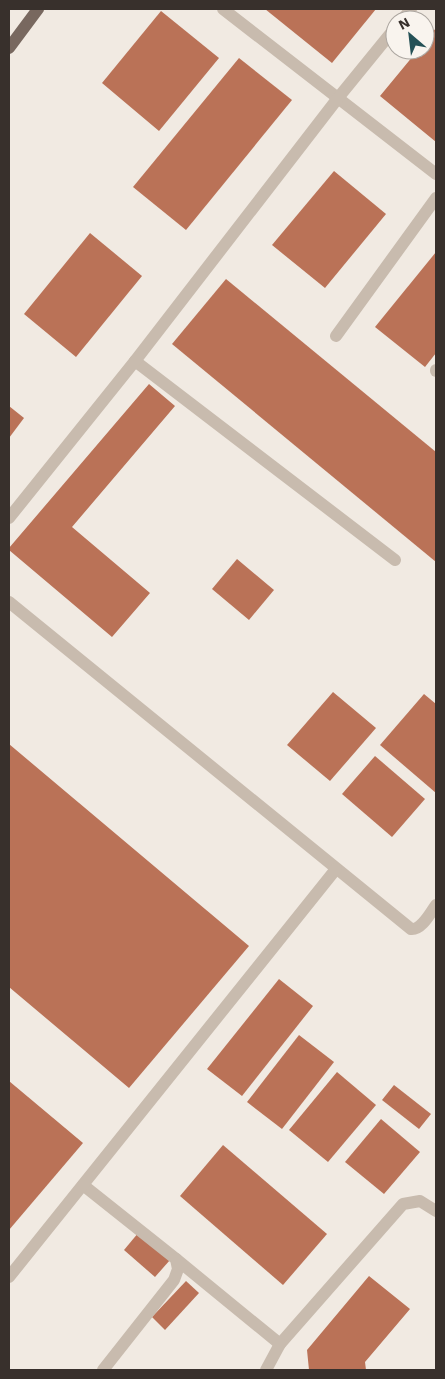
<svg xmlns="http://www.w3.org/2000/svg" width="445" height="1379" font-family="'Work Sans',sans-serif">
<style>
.building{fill:#ba7257}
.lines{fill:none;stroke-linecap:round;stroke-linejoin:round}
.minor{stroke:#c8bbae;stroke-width:12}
.major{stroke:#78685f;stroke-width:12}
</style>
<rect width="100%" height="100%" fill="#f1eae2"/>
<!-- building -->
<g class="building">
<polygon points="265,9 376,9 332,63"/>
<polygon points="161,11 219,58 159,131 102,83"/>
<polygon points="436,28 436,142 380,96 418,50 425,50 425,41"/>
<polygon points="239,58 292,100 186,230 133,187"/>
<polygon points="334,171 386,214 325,288 272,245"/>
<polygon points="90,233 142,276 76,357 24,314"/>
<polygon points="436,252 436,353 425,367 375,327"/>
<polygon points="226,279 436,452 436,562 172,344"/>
<polygon points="149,384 175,406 72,527 150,593 112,637 9,550 9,548"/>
<polygon points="9,406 24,418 9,438"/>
<polygon points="237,559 274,590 249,620 212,589"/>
<polygon points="333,692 376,728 330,781 287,745"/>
<polygon points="424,694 436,704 436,793 380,745"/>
<polygon points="9,744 249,946 129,1088 9,987"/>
<polygon points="375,756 425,799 392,837 342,794"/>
<polygon points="279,979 313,1006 242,1096 207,1069"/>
<polygon points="299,1035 334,1062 282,1129 247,1102"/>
<polygon points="337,1072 376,1105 328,1162 289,1130"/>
<polygon points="9,1081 83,1143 9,1230"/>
<polygon points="394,1085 431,1114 419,1129 382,1100"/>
<polygon points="381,1119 420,1152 384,1194 345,1162"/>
<polygon points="223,1145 327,1234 283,1285 180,1196"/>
<polygon points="139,1232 170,1260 155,1277 124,1250"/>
<polygon points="369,1276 410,1309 365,1362 366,1370 309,1370 307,1350"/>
<polygon points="186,1281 199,1293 165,1330 152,1317"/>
</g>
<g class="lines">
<!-- minor -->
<g class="minor">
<polyline points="223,9 436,174"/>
<polyline points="402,20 411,9"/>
<polyline points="336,336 436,198"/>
<polyline points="135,361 395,560"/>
<polyline points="436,371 436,370"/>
<polyline points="9,518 135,361 338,98 395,28"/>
<path d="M9,602L411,929C422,930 430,913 436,905"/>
<polyline points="83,1185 176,1259 178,1269 174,1280 103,1370"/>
<polyline points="176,1259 280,1344 403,1204 420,1201 436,1211"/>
<polyline points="9,1277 336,869"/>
<polyline points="266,1370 280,1344"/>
</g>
<!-- major -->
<polyline class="major" points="9,48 38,9"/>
</g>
<!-- border -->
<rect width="445" height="1379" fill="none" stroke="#38302c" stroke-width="20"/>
<!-- north arrow -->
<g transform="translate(410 35) rotate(332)"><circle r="24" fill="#f9f4ee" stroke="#aca6a0"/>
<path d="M0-4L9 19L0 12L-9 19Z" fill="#255156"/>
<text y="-8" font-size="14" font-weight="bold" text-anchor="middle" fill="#38302c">N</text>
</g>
</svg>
